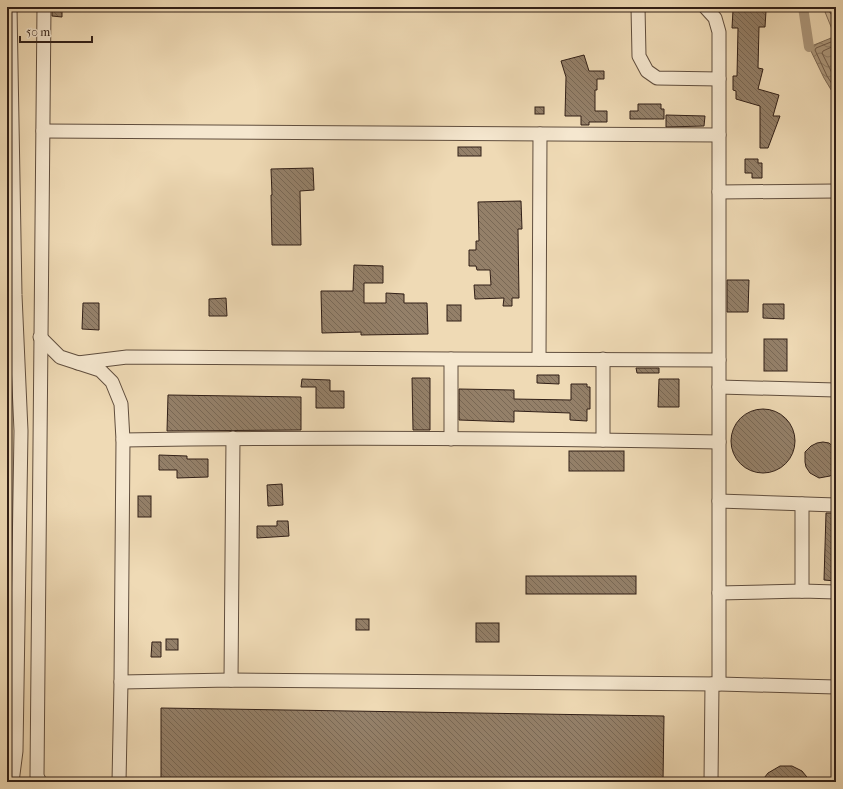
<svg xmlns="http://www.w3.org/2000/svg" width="843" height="789" font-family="'IM FELL French Canon',serif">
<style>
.park{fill:#cfba9a;stroke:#806c58}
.water{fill:url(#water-waves);stroke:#7c6955}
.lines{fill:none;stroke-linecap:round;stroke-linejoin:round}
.shore{stroke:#705c4b;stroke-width:1}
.canal{stroke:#ae9a7f;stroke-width:10}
.building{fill:url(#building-back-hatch);stroke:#311f17}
.minor-casing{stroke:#604e3e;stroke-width:15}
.minor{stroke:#f5e7cf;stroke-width:13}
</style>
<defs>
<pattern id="water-waves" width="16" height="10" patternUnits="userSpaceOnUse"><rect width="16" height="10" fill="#ae9a7f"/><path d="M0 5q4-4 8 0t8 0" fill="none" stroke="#8e7d67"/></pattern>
<pattern id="building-back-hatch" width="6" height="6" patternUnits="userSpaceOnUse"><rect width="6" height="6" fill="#948069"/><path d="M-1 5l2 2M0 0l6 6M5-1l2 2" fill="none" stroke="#796855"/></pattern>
</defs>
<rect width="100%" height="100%" fill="#efdab5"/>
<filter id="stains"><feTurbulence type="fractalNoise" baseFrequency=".005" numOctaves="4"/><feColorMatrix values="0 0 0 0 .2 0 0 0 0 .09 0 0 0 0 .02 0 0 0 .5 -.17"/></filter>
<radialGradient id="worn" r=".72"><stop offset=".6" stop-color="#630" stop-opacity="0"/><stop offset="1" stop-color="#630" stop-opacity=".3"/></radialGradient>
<!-- park -->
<polygon class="park" points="823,7 836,7 836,34 834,34"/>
<!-- water -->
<polygon class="water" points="836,36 836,98 824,78 809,47"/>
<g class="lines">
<!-- shore -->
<g class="shore">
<polyline points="836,40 816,48 815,50 827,76 836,90"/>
<polyline points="836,45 823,51 822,53 836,81"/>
</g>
<!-- canal -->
<polyline class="canal" points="803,7 809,47"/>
</g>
<!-- building -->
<g class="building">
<polygon points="52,7 62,7 62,17 52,16"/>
<polygon points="733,10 766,11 765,27 759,27 758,68 763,69 758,89 779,95 773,116 780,116 768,148 760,148 760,106 736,99 736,91 733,90 733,76 737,76 738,28 732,28"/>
<polygon points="584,55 589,71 604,71 604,79 597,79 597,90 595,90 595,111 607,111 607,122 589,122 589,125 581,125 581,116 565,116 566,77 561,61"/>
<polygon points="638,104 661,104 661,109 664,109 664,119 630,119 630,111 638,111"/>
<rect x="535" y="107" width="9" height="7"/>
<polygon points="666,115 705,116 704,126 666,127"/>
<rect x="458" y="147" width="23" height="9"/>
<polygon points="745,159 758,159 758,163 762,163 762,178 752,178 752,173 745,173"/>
<polygon points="313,168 314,190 300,191 301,245 272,245 271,195 272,195 271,169"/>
<polygon points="521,201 522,229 518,229 519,298 512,298 512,306 503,306 504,298 475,299 474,285 491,285 490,270 477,270 476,266 469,266 469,250 476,250 476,241 479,241 478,202"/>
<polygon points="354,265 383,266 383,283 364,283 364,303 386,303 386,293 404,294 404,303 427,303 428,334 361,335 361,332 322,333 321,291 353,291"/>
<polygon points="727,280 749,280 748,312 727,312"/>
<polygon points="226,298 227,316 209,316 209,299"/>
<polygon points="83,303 99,303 99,330 82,329"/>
<polygon points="763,304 784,304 784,319 763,318"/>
<rect x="447" y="305" width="14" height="16"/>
<rect x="764" y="339" width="23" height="32"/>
<polygon points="636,368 659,368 659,373 637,373"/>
<polygon points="537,375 559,375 559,384 537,383"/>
<polygon points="412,378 430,378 430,430 413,430"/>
<polygon points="302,379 330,380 330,391 344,391 344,408 316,408 316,387 301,387"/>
<polygon points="659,379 679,379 679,407 658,407"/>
<polygon points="571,384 587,384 587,387 590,387 590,409 587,409 587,421 570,420 570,413 514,411 514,422 459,420 459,389 514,390 514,399 571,400"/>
<polygon points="168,395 301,397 301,430 167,431"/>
<circle cx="763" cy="441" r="32"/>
<polygon points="823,442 829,443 836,449 836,472 830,476 819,478 810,473 806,467 805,462 805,452 811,446 817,443"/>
<rect x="569" y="451" width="55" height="20"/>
<polygon points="159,455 187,456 187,459 208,459 208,477 177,478 177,470 159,470"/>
<polygon points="282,484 283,505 268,506 267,485"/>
<rect x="138" y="496" width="13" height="21"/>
<polygon points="826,513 836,513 836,581 824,580"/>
<polygon points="277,521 288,521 289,536 257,538 257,526 277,526"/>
<rect x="526" y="576" width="110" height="18"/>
<rect x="356" y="619" width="13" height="11"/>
<rect x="476" y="623" width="23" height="19"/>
<rect x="166" y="639" width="12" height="11"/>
<polygon points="152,642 161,642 161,657 151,657"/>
<polygon points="161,708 664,716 663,782 161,782"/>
<polygon points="780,766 792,766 802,771 811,782 761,782 768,773"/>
</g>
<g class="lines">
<!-- minor casing -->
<g class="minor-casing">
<g id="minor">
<polyline points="10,7 15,295 21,431 16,751 12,782"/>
<polyline points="638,7 639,56 647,71 657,78 719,79"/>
<polyline points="705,7 715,18 719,32 719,684"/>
<polyline points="835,7 836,9"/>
<polyline points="43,131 719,135"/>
<polyline points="719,192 836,191"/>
<polyline points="40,337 60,357 100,370 112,382 121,404 123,440 121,682 119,782"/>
<polyline points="451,359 451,439"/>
<polyline points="539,359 540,134"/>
<polyline points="603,359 603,440"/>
<polyline points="78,363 127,357 451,359 719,360"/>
<polyline points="719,387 836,390"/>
<path d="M123,440C322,437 520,438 719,442"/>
<polyline points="719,501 836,505"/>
<polyline points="802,504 802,591"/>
<polyline points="719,593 802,591 836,592"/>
<polyline points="231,680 233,438"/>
<polyline points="121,682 231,680 719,684 836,687"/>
<polyline points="40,782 37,776 44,7"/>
<polyline points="711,782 712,684"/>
</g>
</g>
<!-- minor -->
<use href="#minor" class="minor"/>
</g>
<!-- margin -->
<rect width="843" height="789" fill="none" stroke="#efdab5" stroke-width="24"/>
<rect x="8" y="8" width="827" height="773" fill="none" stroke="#311f17" stroke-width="2"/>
<rect x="12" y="12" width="819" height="765" fill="none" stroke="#311f17"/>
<!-- scale -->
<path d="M20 36v6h72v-6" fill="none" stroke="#311f17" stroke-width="2"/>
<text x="26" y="36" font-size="12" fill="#311f17" stroke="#f5e7cf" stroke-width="3" paint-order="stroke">50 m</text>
<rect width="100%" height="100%" filter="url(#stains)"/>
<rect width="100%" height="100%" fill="url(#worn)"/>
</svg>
